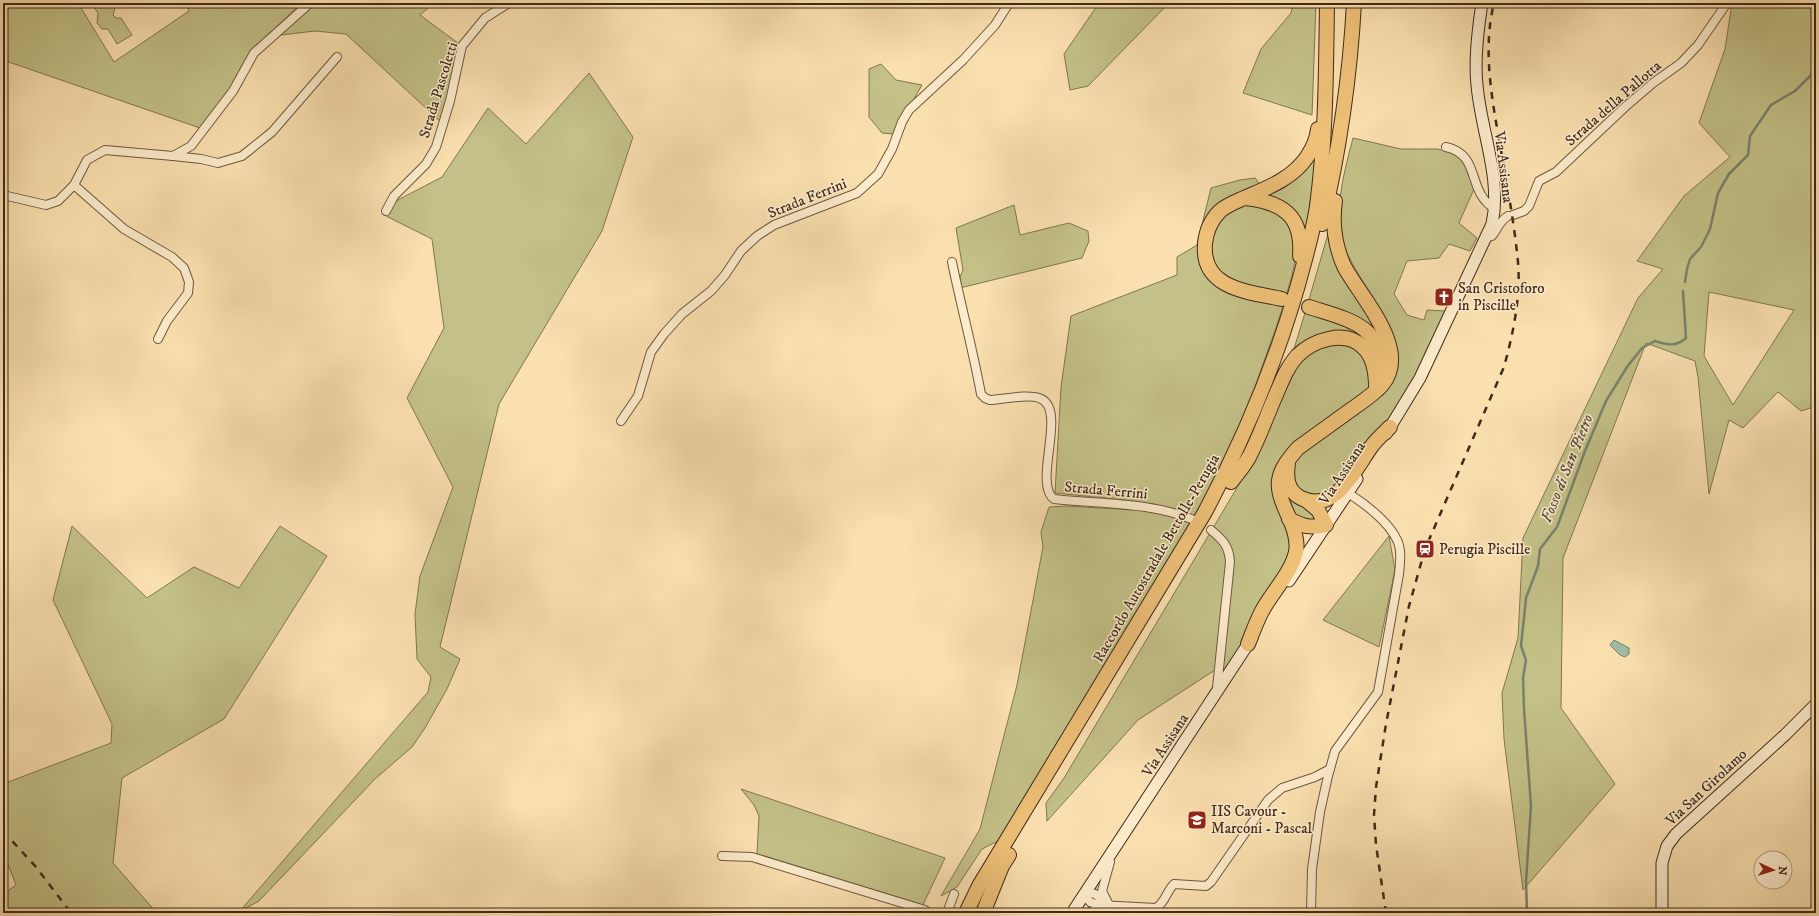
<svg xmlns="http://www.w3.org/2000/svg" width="1819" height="916" font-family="'IM FELL DW Pica',serif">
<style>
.green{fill:#c3c187;stroke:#817652;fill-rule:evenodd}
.water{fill:#9fbda7;stroke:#79826f}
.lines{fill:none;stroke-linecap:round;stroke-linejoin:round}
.stream{stroke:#79826f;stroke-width:2.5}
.street-casing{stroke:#6e5841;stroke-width:10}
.secondary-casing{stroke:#3f2a1c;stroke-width:13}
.highway-casing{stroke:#3f2a1c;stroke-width:16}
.street{stroke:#fcebcb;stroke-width:8}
.secondary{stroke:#fcebcb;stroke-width:11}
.highway{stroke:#eec078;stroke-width:14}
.rail{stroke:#3f2a1c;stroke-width:2.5;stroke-dasharray:7 7;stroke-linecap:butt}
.labels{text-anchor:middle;stroke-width:3;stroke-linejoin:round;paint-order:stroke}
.street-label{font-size:15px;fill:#3f2a1c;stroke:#fcebcb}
.poi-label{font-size:15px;fill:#3f2a1c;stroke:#fcebcb;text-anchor:start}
.water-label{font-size:16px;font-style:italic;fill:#574f3f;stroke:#fcebcb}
</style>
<rect width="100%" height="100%" fill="#fbe0af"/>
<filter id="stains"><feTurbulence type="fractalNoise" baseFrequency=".005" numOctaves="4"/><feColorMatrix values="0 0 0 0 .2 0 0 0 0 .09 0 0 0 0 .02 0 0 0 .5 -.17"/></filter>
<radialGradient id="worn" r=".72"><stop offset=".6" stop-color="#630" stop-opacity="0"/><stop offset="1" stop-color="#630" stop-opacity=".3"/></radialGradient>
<!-- green -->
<g class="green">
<polygon points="3,3 78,3 114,62 189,11 186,3 299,3 300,4 252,51 230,89 200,128 3,60"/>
<polygon points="91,3 112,3 115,9 113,15 116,18 121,18 132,35 117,44 108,29 102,29 97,23 98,13"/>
<polygon points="310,3 434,3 420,15 462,46 443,124 346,34 315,31 273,36"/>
<polygon points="1099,3 1169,3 1088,86 1070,90 1064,54"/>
<polygon points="1293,3 1316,3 1312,115 1243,93 1261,49 1291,13"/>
<path d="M1732,3H1816V406L1801,411L1778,392L1743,428L1729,420L1709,494L1698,377L1695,361L1646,343L1563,558L1561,708L1615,784L1523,890L1504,739L1502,693L1518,638L1523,538L1638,298L1663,269L1637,261L1684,196L1730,157L1699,123L1725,49ZM1709,292L1794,310L1733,405L1704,356Z"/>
<polygon points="881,64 896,80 922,85 894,134 882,133 869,117 869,69"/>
<polygon points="589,73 633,137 602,231 499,404 440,647 460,659 447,689 425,728 412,747 375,779 259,901 237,913 192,913 240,911 428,692 431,677 417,659 415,614 420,576 453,487 407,398 444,328 432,239 386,216 394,202 442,177 488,108 526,144"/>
<path d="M1353,138L1401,149H1437L1457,153L1465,164L1474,189L1459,223L1477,238L1470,251L1449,244L1439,258L1407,261L1394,294L1407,315L1424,320L1427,310L1445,311C1434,337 1423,362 1410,386C1389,425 1358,459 1330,494L1304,495L1296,487L1292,464L1300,453L1384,394C1417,342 1373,305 1350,259C1347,253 1341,244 1340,237C1335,205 1345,169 1353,138Z"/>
<polygon points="1318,147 1306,234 1292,224 1298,245 1292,276 1278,322 1245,415 1194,520 1000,840 982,849 957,887 941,896 980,829 1017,685 1043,547 1041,532 1049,507 1066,506 1135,510 1133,501 1055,493 1061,387 1071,316 1177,275 1177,257 1197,245 1211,188 1240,180 1255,178 1266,192"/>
<polygon points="1014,205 1020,235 1069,223 1088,231 1089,241 1082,258 960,288 960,277 963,270 956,228"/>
<polygon points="1330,227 1385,345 1308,303"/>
<path d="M1305,313C1331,319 1351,321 1369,343L1354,339L1293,352Z"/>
<polygon points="1334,340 1364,351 1372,378 1368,389 1279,467 1294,543 1290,557 1246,642 1227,669 1212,672 1138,720 1047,821 1046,803 1064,778 1247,471 1293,366 1307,354"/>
<polygon points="1285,483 1312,508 1316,523 1292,515"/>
<polygon points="72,526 147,598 194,567 239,588 280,526 327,556 224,719 122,778 113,863 157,913 3,913 3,894 16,885 3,851 3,784 111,743 112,724 53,600"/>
<polygon points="1389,536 1395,570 1379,647 1323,620"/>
<polygon points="741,789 945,858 923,905 757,854 759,816 754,805"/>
</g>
<!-- water -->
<polygon class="water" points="1614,640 1629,648 1629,654 1625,657 1620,655 1610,645"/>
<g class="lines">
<!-- stream -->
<g class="stream">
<polyline points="1685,282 1687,269 1690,259 1701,247 1710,229 1718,193 1729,174 1748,155 1750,136 1771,105 1795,91 1811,75 1816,58"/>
<path d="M1527,913L1526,881L1531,806L1524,709L1523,678L1526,660L1521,646L1526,598L1538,566L1540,549L1557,527L1585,451L1606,401L1627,367L1642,348L1655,341C1667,345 1676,347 1686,338L1683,291"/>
</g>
<!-- street casing -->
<g class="street-casing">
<g id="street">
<path d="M1446,147C1482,155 1466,192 1495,209"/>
<polyline points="173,156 201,159 218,163 242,156 272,132 337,57"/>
<polyline points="74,185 124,229 172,257 184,268 189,282 188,293 167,321 158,339"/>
<polyline points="3,195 46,205 58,201 74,185 87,160 105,150 173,156 191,146 233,91 254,53 310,3"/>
<polyline points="386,211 394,196 426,164 436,147 450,101 462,46 485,18 509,3"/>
<polyline points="1513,215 1524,211 1529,206 1539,181 1556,172 1625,107 1653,83 1681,63 1698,45 1727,3"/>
<path d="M1487,237L1492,236C1498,229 1499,221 1508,216"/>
<path d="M952,262C961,306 973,350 981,394L985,398L990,400C1003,399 1028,394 1039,398C1069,407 1032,483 1054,499C1100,504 1151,502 1194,520"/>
<polyline points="621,421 638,396 651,352 664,334 682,314 711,291 725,275 741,251 757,236 774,225 857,193 878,174 892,149 902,122 909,110 963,60 995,25 1009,3"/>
<path d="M1211,530C1223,540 1229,546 1230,562L1217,688"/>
<polyline points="722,856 752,857 925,910 928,913"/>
<polyline points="1086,892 1095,894 1105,902"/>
<path d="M1084,895L1090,902L1099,905L1156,908C1165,903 1166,892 1174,884L1206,886L1211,882L1268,800L1282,788L1315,777L1330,769"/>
<polyline points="1109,905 1102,891 1110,862"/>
<polyline points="947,913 954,894"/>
<polyline points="1089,913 1102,906"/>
<path d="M1311,913L1312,869L1320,812L1328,776L1335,751L1378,692L1399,574C1400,563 1402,550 1397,540C1389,522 1364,503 1348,493"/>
</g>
</g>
<!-- secondary casing -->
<g class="secondary-casing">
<g id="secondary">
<path d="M1386,434L1420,378L1492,224C1502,178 1481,132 1477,85C1474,59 1478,29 1482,3"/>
<polyline points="1289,581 1357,479"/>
<polyline points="1072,913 1252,638"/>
<polyline points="1662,913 1662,863 1667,846 1676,834 1785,735 1816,704"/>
</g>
</g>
<!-- highway casing -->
<g class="highway-casing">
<g id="highway">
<path d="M1245,198C1282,202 1303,215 1300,256"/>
<path d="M1322,224C1339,152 1350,77 1354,3"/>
<path d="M1282,299C1249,292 1201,289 1205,244C1206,232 1211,220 1220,211C1227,205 1235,202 1244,198C1267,188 1292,179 1307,157C1313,148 1317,140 1318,129"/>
<path d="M1309,307C1346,319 1384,325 1381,372"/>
<path d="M1288,463C1286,478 1287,491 1301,498C1335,515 1356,468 1371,447C1376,440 1384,433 1390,427"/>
<path d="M1231,482C1237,474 1244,466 1249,457C1260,436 1268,412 1278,390C1283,378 1288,366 1297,356C1313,340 1345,329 1363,347C1374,357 1376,373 1376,387"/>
<path d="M1289,519C1304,527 1310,528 1326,525L1318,510L1306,500"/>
<path d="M1248,644C1252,634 1256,623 1261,613C1271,593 1291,574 1296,552C1298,542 1295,532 1291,522C1276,489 1271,478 1298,448C1316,435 1334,422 1352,409C1362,402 1374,394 1382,385C1412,349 1360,297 1344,266C1335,246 1332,222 1335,201"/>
<path d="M966,913L979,886L1205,512C1244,439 1275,365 1298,285C1305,259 1313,233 1317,206C1326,138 1326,71 1327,3"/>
<polyline points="983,913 1002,866 1009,855"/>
</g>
</g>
<!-- street -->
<use href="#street" class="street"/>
<!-- secondary -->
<use href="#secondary" class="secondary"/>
<!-- highway -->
<use href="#highway" class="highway"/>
<!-- rail -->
<g class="rail">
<polyline points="3,831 36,867 71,913"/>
<path d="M1386,913L1376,845L1374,815L1376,787L1386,724L1409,606L1425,549L1504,367C1513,334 1521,297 1518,262C1514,221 1506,179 1499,139C1491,94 1483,48 1494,3"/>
</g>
</g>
<!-- icons -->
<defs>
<g id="church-square" transform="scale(1)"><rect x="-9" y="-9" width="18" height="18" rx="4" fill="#8f2418" stroke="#fcebcb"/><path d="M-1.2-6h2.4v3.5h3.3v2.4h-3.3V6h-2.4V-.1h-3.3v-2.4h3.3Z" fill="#fff"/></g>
<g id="station-square" transform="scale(1)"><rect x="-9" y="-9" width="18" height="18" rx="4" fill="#8f2418" stroke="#fcebcb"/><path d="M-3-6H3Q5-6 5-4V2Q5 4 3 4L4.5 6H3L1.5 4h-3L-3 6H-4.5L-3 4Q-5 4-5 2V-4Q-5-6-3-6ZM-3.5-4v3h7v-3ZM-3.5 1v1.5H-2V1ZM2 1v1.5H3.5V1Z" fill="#fff"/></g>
<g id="university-square" transform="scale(1)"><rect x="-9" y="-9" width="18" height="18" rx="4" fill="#8f2418" stroke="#fcebcb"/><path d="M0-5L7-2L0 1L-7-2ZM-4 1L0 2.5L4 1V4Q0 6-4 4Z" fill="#fff"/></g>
</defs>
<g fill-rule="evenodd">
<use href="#church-square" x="1444" y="297"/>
<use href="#station-square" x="1425" y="549"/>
<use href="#university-square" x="1197" y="820"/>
</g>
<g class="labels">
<!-- street labels -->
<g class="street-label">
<text transform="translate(438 90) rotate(-73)" y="5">Strada Pascoletti</text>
<text transform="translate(1613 103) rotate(-41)" y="5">Strada della Pallotta</text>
<text transform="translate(1504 167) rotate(83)" y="5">Via Assisana</text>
<text transform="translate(807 198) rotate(-22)" y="5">Strada Ferrini</text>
<text transform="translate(1342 473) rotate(-57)" y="5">Via Assisana</text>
<text transform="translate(1106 490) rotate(5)" y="5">Strada Ferrini</text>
<text transform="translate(1156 558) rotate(-60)" y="5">Raccordo Autostradale Bettolle-Perugia</text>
<text transform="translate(1165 745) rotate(-57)" y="5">Via Assisana</text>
<text transform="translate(1706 787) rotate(-43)" y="5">Via San Girolamo</text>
</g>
<!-- poi labels -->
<g class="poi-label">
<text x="1458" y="293">San Cristoforo<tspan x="1458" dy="17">in Piscille</tspan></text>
<text x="1439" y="554">Perugia Piscille</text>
<text x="1211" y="816">IIS Cavour -<tspan x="1211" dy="17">Marconi - Pascal</tspan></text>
</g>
<!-- water labels -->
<g class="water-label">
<text transform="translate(1566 468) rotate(-68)" y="6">Fosso di San Pietro</text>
</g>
</g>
<!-- margin -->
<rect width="1819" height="916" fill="none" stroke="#fbe0af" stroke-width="16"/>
<rect x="4" y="4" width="1811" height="908" fill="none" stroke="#3f2a1c" stroke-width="2"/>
<rect x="8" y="8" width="1803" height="900" fill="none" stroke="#3f2a1c"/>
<!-- north arrow -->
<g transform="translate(1773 870) rotate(94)"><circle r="19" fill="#fcebcb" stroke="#b09e85"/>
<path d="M0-3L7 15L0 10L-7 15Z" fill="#8f2418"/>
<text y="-6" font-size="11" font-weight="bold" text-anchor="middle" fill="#3f2a1c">N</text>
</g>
<rect width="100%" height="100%" filter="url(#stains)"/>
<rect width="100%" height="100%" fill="url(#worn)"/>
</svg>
